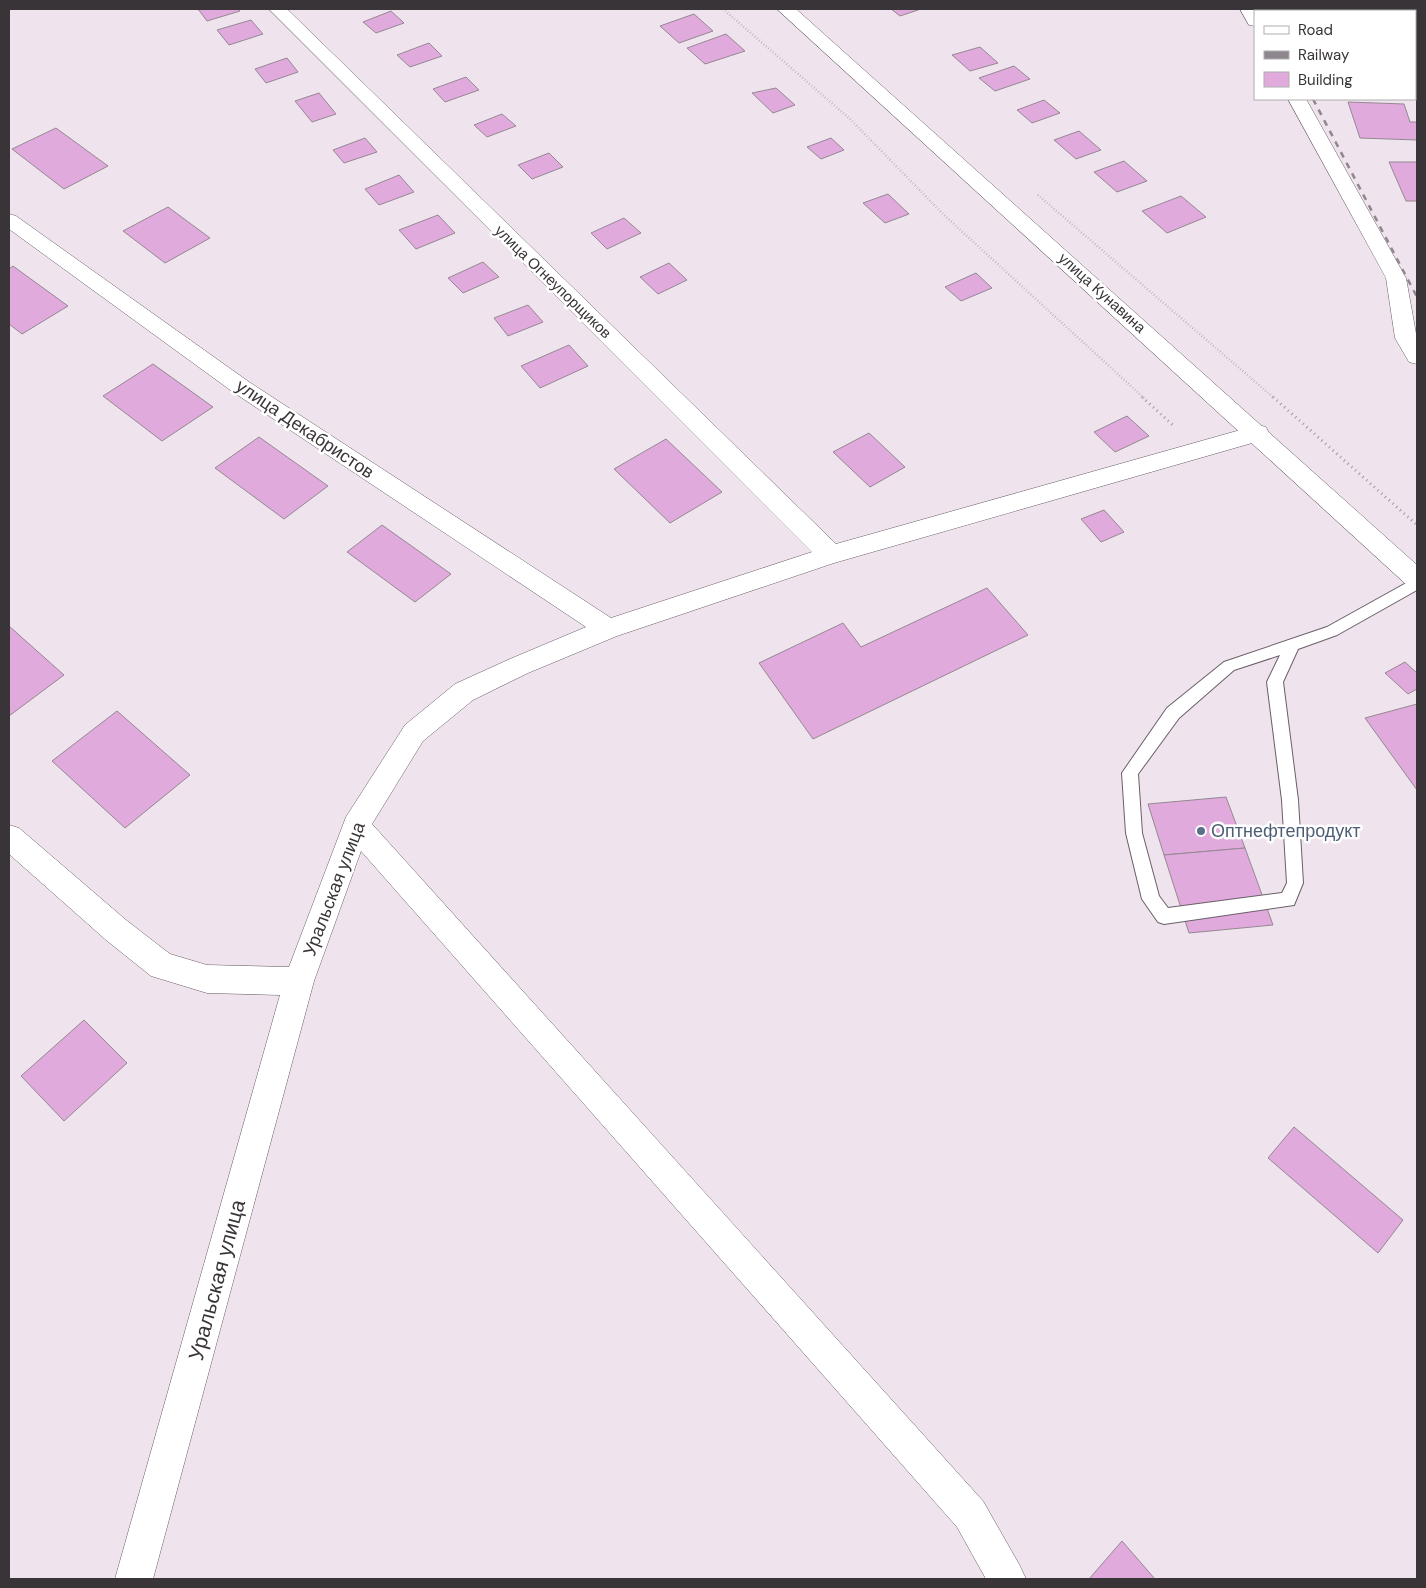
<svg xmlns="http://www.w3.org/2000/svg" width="1426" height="1588" font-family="'DM Sans',sans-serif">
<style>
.building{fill:#e1aadc;stroke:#948892}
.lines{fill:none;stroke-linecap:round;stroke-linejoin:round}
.service-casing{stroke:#695f68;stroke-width:2}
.minor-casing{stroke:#695f68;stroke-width:1}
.primary-casing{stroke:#695f68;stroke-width:1}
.path-far1{stroke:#a198a0;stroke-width:2.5;stroke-dasharray:0.5 2.5;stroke-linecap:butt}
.path{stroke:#a198a0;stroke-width:3;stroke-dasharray:1 4;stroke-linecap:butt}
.service{fill:#fff;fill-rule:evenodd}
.minor{fill:#fff;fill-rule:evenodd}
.primary{fill:#fff;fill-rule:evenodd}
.rail{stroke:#8f878e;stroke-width:2.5;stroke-dasharray:6 6;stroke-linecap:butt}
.service-dot{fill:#5c6f8a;stroke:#fff;stroke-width:2}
.labels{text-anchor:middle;stroke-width:5;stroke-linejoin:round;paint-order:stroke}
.far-street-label{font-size:15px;fill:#393438;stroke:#fff}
.street-label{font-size:18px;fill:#393438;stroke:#fff}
.service-label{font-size:18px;fill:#4e5e75;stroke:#fff;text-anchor:start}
.near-street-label{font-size:21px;fill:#393438;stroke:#fff}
</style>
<rect width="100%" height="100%" fill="#efe3ee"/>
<!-- building -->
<g class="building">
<polygon points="198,9 238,9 240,11 207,21"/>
<polygon points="891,9 921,9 900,16"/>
<polygon points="1309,9 1363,9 1364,11 1309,11"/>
<polygon points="391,11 404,23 376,33 363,22"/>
<polygon points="694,14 713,31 679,43 660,26"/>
<polygon points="251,20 263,34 229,45 217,30"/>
<polygon points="726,34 745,51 705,64 687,48"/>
<polygon points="429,43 442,56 410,67 397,55"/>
<polygon points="980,47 998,63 970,71 952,55"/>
<polygon points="287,58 298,72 266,83 255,69"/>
<polygon points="1014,66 1030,79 995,91 979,78"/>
<polygon points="466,77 479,90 445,102 433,89"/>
<polygon points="776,88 795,105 773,113 752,93"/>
<polygon points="319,93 336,114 312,122 295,101"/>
<polygon points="1044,100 1060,113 1032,123 1017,110"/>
<polygon points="1348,102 1404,104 1410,122 1417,122 1417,140 1360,138"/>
<polygon points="502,114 516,126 487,137 474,125"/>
<polygon points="56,128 108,166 64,189 12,149"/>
<polygon points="1079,131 1101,150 1076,159 1054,140"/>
<polygon points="365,138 377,152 344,163 333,150"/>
<polygon points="831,138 844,150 821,159 807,147"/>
<polygon points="549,153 563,167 532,179 518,165"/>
<polygon points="1124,161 1147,181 1117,192 1094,172"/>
<polygon points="1389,162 1417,162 1417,201 1406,201"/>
<polygon points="399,175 414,192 379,205 365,189"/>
<polygon points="888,194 909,214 885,223 863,203"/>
<polygon points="1181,196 1206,217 1167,233 1142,211"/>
<polygon points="168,207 210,238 165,263 123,231"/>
<polygon points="438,215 455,233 416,249 399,230"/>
<polygon points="624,218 641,233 607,249 591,233"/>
<polygon points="483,262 499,277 463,293 448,278"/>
<polygon points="669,263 687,280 658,294 640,277"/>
<polygon points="13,266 68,306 22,334 9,324 9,269"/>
<polygon points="976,273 992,288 961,301 945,287"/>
<polygon points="528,305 543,322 508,336 494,318"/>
<polygon points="569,345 588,366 540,388 521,366"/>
<polygon points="153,364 213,407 162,441 103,396"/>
<polygon points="1127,416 1149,436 1115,452 1094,432"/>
<polygon points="869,433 905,467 870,487 833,452"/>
<polygon points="259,437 328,486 284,519 215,468"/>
<polygon points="666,439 722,492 670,523 614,469"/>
<polygon points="1104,510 1124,532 1101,542 1081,519"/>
<polygon points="382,525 451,574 415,602 347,552"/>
<polygon points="987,588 1028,635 813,739 759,663 843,623 861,647"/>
<polygon points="9,626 64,675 9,716"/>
<polygon points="1405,662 1417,673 1417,689 1408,694 1385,673"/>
<polygon points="1417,704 1417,790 1365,718"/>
<polygon points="117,711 190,775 125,828 52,761"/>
<polygon points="1226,797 1245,848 1164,855 1148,804"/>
<polygon points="1245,848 1273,925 1189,933 1164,855"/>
<polygon points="84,1020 127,1063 64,1121 21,1076"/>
<polygon points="1294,1127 1403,1220 1378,1253 1268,1158"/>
<polygon points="1122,1541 1155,1579 1089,1579"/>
</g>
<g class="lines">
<!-- service casing -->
<g class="service-casing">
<path id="service" d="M1417,577V590L1337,635L1298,649L1283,682L1298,800L1303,883L1294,905L1164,924L1158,922L1142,899L1126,833L1122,773L1167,708L1224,662L1327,627ZM1280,655L1267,682L1282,800L1287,883L1282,893L1168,908L1159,896L1142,833L1138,774L1179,718L1234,670Z"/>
</g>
<!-- minor casing -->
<g class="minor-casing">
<g id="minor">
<polygon points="269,9 287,9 836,544 1258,425 1266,427 1269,433 1266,439 834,563 617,636 528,673 473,700 423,741 372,824 983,1501 1020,1566 1026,1579 986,1579 957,1527 361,851 314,981 153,1579 115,1579 280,995 207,993 151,976 106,940 9,854 9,825 19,828 126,920 170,954 207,965 289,967 346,817 405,725 455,684 510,659 586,627 233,392 9,229 9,214 16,216 249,382 611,618 812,552"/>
<polygon points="1240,9 1256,9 1258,11 1255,11 1255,26 1249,25"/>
<polygon points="1385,9 1401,9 1403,11 1386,11"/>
<rect x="1415" y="46" width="2" height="15"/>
<polygon points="1288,99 1306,99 1406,278 1417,339 1417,364 1409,362 1395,338 1386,278"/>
</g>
</g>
<!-- primary casing -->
<g class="primary-casing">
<polygon id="primary" points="777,9 796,9 1417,565 1417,589 1408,586"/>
</g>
<!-- path-far1 -->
<g class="path-far1">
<polyline points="723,9 850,119 944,215 1144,398"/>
<polyline points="1038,195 1274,398"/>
</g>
<!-- path -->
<g class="path">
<polyline points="1142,397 1175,427"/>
<polyline points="1273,397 1417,525"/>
</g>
<!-- service -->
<use href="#service" class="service"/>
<!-- minor -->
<use href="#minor" class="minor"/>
<!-- primary -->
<use href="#primary" class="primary"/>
<!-- rail -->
<g class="rail">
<polyline points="1265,9 1267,11"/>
<polyline points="1313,99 1417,297"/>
</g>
</g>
<!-- markers -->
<circle class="service-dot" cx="1201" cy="831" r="5"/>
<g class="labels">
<!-- far-street labels -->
<g class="far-street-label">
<text transform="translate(553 282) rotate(44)" y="5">улица Огнеупорщиков</text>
<text transform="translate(1102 293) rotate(42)" y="5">улица Кунавина</text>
</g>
<!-- street labels -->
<g class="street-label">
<text transform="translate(305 429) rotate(34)" y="6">улица Декабристов</text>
<text transform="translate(334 889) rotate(-69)" y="6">Уральская улица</text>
</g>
<!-- service labels -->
<g class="service-label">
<text x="1211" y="837">Оптнефтепродукт</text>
</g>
<!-- near-street labels -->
<g class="near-street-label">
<text transform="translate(217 1280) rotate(-75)" y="7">Уральская улица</text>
</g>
</g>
<!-- border -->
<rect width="1426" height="1588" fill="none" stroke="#393438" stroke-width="20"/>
<!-- legend -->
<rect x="1254" y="10" width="162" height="90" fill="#ffffff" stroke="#b0aeaf"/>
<rect x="1264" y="26" width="25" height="8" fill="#ffffff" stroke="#b0aeaf"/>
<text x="1298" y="35" font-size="15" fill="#393438">Road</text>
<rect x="1264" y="51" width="25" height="8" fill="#8f878e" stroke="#b0aeaf"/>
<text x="1298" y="60" font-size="15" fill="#393438">Railway</text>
<rect x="1264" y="72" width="25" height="15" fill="#e1aadc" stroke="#b0aeaf"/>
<text x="1298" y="85" font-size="15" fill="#393438">Building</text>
</svg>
